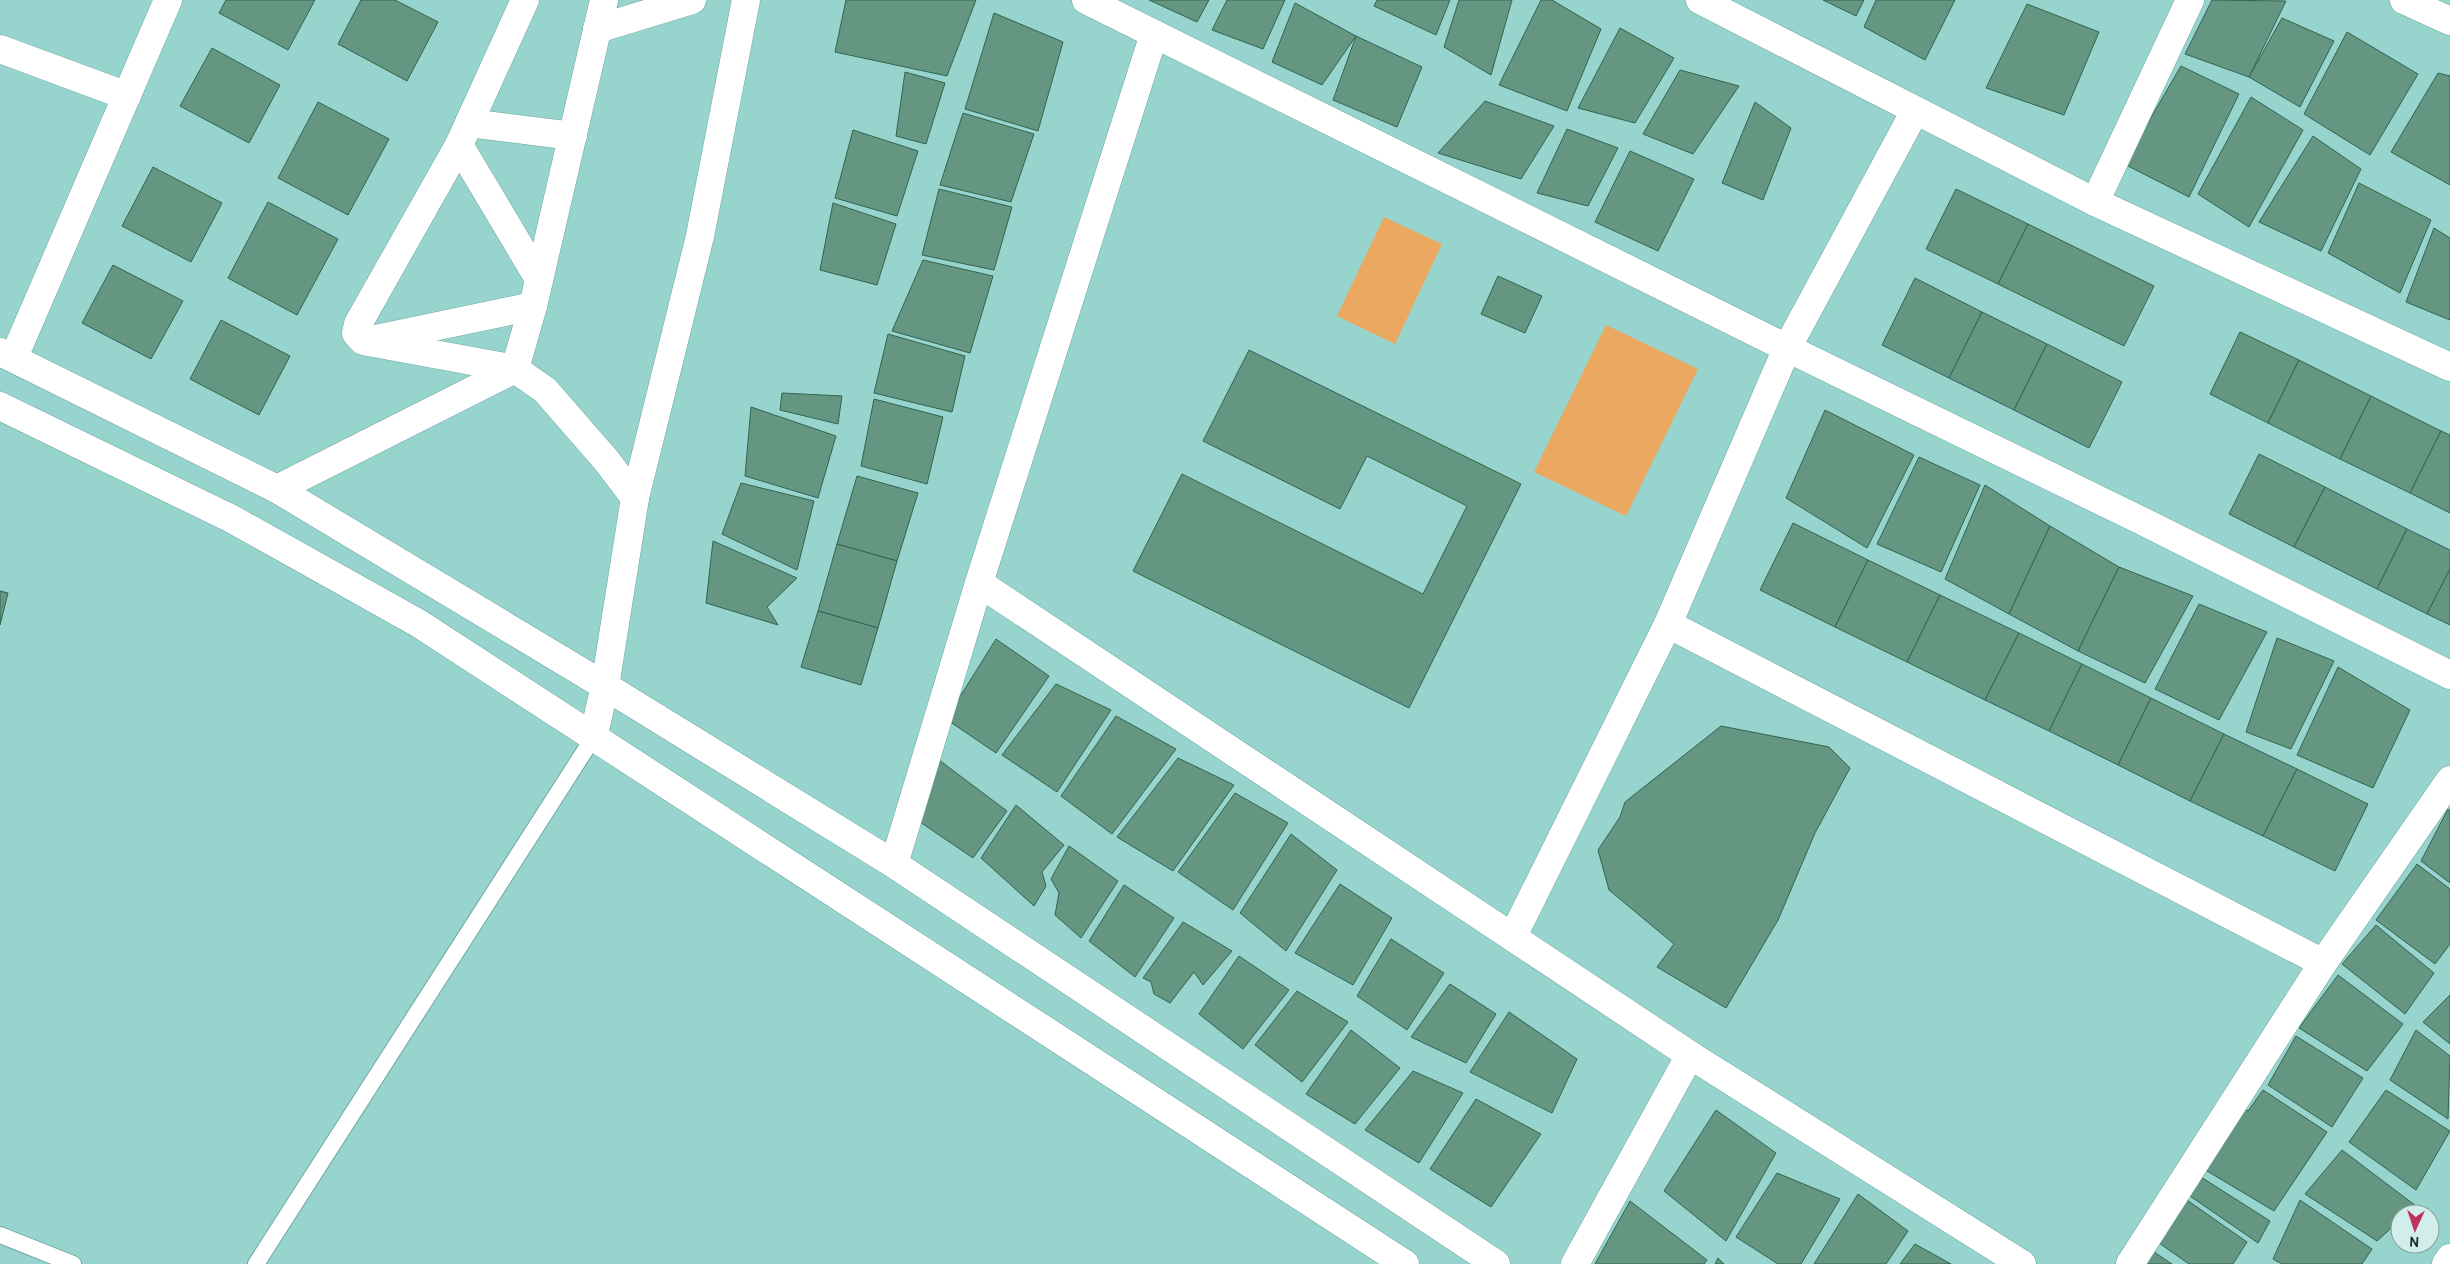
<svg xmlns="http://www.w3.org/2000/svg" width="2450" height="1264" font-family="Overpass,sans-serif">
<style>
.green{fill:#eba861}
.building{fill:#649681;stroke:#326451}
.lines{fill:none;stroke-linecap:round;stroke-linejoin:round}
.lane-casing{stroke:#6da9a2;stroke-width:18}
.street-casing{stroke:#6da9a2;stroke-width:29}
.secondary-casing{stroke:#6da9a2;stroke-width:29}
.lane{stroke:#fff;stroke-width:16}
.street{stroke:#fff;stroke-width:28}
.secondary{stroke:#fff;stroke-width:28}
</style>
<rect width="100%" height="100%" fill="#97d4cd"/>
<!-- green -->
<g class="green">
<polygon points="1384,217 1442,244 1395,344 1337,316"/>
<polygon points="1606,325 1698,369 1626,516 1534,472"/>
</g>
<!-- building -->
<g class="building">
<polygon points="226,0 315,0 288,50 219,13"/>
<polygon points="361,0 395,0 438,22 407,81 338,44"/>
<polygon points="846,0 976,0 947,76 835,52"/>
<polygon points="1149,0 1209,0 1197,22"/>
<polygon points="1227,0 1285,0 1263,49 1212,30"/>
<polygon points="1377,0 1450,0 1436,35 1374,6"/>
<polygon points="1459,0 1512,0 1491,75 1444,47"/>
<polygon points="1541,0 1552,0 1601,29 1567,111 1499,85"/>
<polygon points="1823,0 1864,0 1856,16"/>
<polygon points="1876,0 1955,0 1925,60 1864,27"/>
<polygon points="2212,0 2286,1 2249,77 2185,54"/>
<polygon points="1295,3 1356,36 1322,85 1272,62"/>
<polygon points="2027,4 2099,32 2064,115 1986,88"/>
<polygon points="994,13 1063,42 1038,131 965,109"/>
<polygon points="2282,18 2334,41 2300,107 2249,77"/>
<polygon points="1620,28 1674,58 1635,123 1578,108"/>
<polygon points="2347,32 2418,74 2370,155 2304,114"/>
<polygon points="1356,36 1422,67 1397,127 1333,100"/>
<polygon points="212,48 280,85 249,143 180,106"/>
<polygon points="2181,66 2239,94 2189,197 2124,164"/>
<polygon points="1680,70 1739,86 1693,154 1643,134"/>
<polygon points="905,72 945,83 926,144 896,136"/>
<polygon points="2438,73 2450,76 2450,185 2391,152"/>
<polygon points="2251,97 2303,130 2249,227 2198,194"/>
<polygon points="1485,101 1554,126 1521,179 1438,153"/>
<polygon points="318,102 389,139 348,215 278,178"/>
<polygon points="1755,102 1791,128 1763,200 1722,183"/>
<polygon points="963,113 1034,134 1011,202 940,185"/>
<polygon points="1567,129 1618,148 1588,206 1537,193"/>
<polygon points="853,130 918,151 897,216 835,198"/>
<polygon points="2313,136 2361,169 2321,251 2259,222"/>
<polygon points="1630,151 1694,179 1658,251 1595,222"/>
<polygon points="153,167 222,203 191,262 122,226"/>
<polygon points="2359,183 2431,220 2400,293 2328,253"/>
<polygon points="939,189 1012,207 994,270 922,255"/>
<polygon points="1956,189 2028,224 1998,284 1926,249"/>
<polygon points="268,202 338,239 297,315 228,278"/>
<polygon points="833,203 896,224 877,285 820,270"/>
<polygon points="2028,224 2154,286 2124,346 1998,284"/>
<polygon points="2434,228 2450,238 2450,320 2406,302"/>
<polygon points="923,260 993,276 970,353 892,331"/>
<polygon points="113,265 183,301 151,359 82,323"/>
<polygon points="1498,276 1542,296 1525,333 1481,314"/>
<polygon points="1915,278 1982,312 1949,378 1882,345"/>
<polygon points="1982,312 2047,344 2014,410 1949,378"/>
<polygon points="221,320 290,356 259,415 190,379"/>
<polygon points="2240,332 2299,360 2268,423 2210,394"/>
<polygon points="888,334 965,356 952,412 874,393"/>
<polygon points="2047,344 2122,382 2089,448 2014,410"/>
<polygon points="1249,350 1521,484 1409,708 1133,571 1182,474 1423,594 1467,506 1367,456 1340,509 1203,441"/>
<polygon points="2299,360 2371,396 2340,459 2268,423"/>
<polygon points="782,393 842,396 838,424 780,410"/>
<polygon points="2371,396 2441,431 2410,493 2340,459"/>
<polygon points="874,399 943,417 927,484 861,466"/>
<polygon points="751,407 836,436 818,498 745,476"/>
<polygon points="1825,410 1914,455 1867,548 1786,498"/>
<polygon points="2441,431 2450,435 2450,513 2410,493"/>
<polygon points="2259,454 2325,487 2294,547 2229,514"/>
<polygon points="1919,457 1980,485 1941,572 1877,544"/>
<polygon points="857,476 918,493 897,561 837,544"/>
<polygon points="741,483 814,501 797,570 722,534"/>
<polygon points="1985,485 2050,526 2009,614 1945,579"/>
<polygon points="2325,487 2407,529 2377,589 2294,547"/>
<polygon points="1793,523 1868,560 1835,627 1760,590"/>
<polygon points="2050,526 2119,567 2078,651 2009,614"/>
<polygon points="2407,529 2450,550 2450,569 2427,614 2377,589"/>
<polygon points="713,541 797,578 767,607 778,625 706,603"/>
<polygon points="837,544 897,561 878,628 818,611"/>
<polygon points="1868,560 1940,595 1907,662 1835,627"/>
<polygon points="2119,567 2193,596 2145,683 2078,651"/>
<polygon points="2450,569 2450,625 2427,614"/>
<polygon points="0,591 8,593 0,625"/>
<polygon points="1940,595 2019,633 1985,700 1907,662"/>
<polygon points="2199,604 2267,632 2219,720 2155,689"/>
<polygon points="818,611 878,628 861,685 801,667"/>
<polygon points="2019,633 2082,664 2049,731 1985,700"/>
<polygon points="2277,638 2334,661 2291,749 2246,732"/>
<polygon points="996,639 1049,676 996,753 946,719"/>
<polygon points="2082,664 2151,698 2118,765 2049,731"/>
<polygon points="2338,667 2410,710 2373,788 2297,755"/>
<polygon points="1056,684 1111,710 1057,792 1002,755"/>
<polygon points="2151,698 2224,734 2190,801 2118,765"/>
<polygon points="1116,716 1176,749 1112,834 1061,796"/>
<polygon points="1721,726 1829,747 1850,768 1815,833 1778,920 1726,1008 1657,967 1674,944 1609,890 1598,850 1620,817 1625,802"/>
<polygon points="2224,734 2297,769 2263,836 2190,801"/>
<polygon points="1178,758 1234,785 1173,871 1117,837"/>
<polygon points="939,760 1007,811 973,858 917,820"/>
<polygon points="2297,769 2368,804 2335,871 2263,836"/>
<polygon points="1235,793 1288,823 1233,910 1178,872"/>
<polygon points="1016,805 1064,845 1042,872 1046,886 1034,906 981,858"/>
<polygon points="2448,809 2450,811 2450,883 2421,861"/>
<polygon points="1291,834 1337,870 1286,951 1240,913"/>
<polygon points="1069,846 1118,881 1081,938 1055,915 1059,893 1051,879"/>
<polygon points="2417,864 2450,889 2450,944 2435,964 2376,920"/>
<polygon points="1340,884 1392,918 1353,985 1295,953"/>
<polygon points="1124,885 1174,918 1135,977 1089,941"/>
<polygon points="1183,922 1232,951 1203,985 1194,972 1170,1003 1154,994 1151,982 1143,978"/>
<polygon points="2376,925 2434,973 2405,1014 2342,964"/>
<polygon points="1391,939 1444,973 1407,1030 1357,996"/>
<polygon points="1239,956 1289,990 1243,1049 1199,1014"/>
<polygon points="2338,975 2403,1024 2367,1071 2299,1028"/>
<polygon points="1450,984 1496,1014 1466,1063 1411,1037"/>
<polygon points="1297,991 1348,1022 1302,1082 1255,1045"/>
<polygon points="2450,995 2450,1044 2423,1022"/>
<polygon points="1509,1012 1577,1059 1552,1113 1470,1072"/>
<polygon points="1351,1030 1400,1068 1355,1124 1306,1094"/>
<polygon points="2416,1030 2450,1056 2448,1119 2390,1080"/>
<polygon points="2296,1036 2363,1078 2332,1127 2268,1085"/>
<polygon points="1413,1071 1463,1093 1419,1163 1365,1130"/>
<polygon points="2263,1090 2327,1132 2274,1211 2202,1168 2241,1106 2248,1111"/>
<polygon points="2386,1090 2450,1131 2416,1190 2349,1142"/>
<polygon points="1476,1099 1541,1134 1491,1207 1430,1169"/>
<polygon points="1716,1110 1776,1153 1726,1241 1664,1191"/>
<polygon points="2342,1150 2416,1206 2407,1214 2400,1214 2400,1220 2377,1241 2305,1194"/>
<polygon points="1777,1173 1840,1199 1801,1264 1778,1264 1736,1237"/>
<polygon points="2201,1177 2270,1221 2258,1243 2187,1194"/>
<polygon points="1858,1194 1908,1231 1886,1264 1814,1264"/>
<polygon points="2187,1200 2247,1242 2233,1264 2189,1264 2159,1243"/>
<polygon points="2300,1200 2372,1249 2362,1264 2282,1264 2273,1259"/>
<polygon points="1630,1201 1707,1260 1704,1264 1595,1264"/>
<polygon points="1915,1244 1951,1264 1900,1264"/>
<polygon points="2151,1250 2172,1264 2142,1264"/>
<polygon points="1718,1258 1724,1264 1715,1264"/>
</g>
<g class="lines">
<!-- lane casing -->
<g class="lane-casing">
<g id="lane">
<polyline points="0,1235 73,1264"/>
<polyline points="256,1264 593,738"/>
</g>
</g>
<!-- street casing -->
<g class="street-casing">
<g id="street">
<polyline points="525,0 459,145 358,324 356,333 363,341 515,369 533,306 604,0"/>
<polyline points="1086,0 1787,348 2138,519 2450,675"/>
<polyline points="1700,0 2095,202 2450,367"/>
<polyline points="2404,0 2450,21"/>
<polyline points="597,29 692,0"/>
<polyline points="0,49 127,96"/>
<polyline points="469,123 573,136"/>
<polyline points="459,145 539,279"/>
<polyline points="2095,202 2190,0"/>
<polyline points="376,339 533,306"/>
<polyline points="14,357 168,0"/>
<polyline points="277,489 515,369 545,390 606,460 635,498"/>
<polyline points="979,583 1690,1055 2022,1264"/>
<polyline points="1668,624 2323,963"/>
<polyline points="593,738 605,686 635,498 700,236 746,0"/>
<polyline points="894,864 979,583 1154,34"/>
<polyline points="1513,936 1668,624 1787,348 1915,111"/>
<polyline points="1575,1264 1690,1055"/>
<polyline points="2130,1264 2323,963 2450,780"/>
<polyline points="2446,1264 2450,1258"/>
</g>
</g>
<!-- secondary casing -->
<g class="secondary-casing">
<g id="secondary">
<polyline points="0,352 277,489 605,686 894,864 1496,1264"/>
<polyline points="0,406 232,519 418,623 1405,1264"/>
</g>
</g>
<!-- lane -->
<use href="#lane" class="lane"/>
<!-- street -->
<use href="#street" class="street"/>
<!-- secondary -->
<use href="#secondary" class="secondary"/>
</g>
<!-- north arrow -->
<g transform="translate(2415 1229) rotate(183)"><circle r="24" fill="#d1eeea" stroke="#86a19e"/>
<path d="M0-4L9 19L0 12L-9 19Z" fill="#bf315f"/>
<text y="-8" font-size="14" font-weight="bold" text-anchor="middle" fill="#152e2b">N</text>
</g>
</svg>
